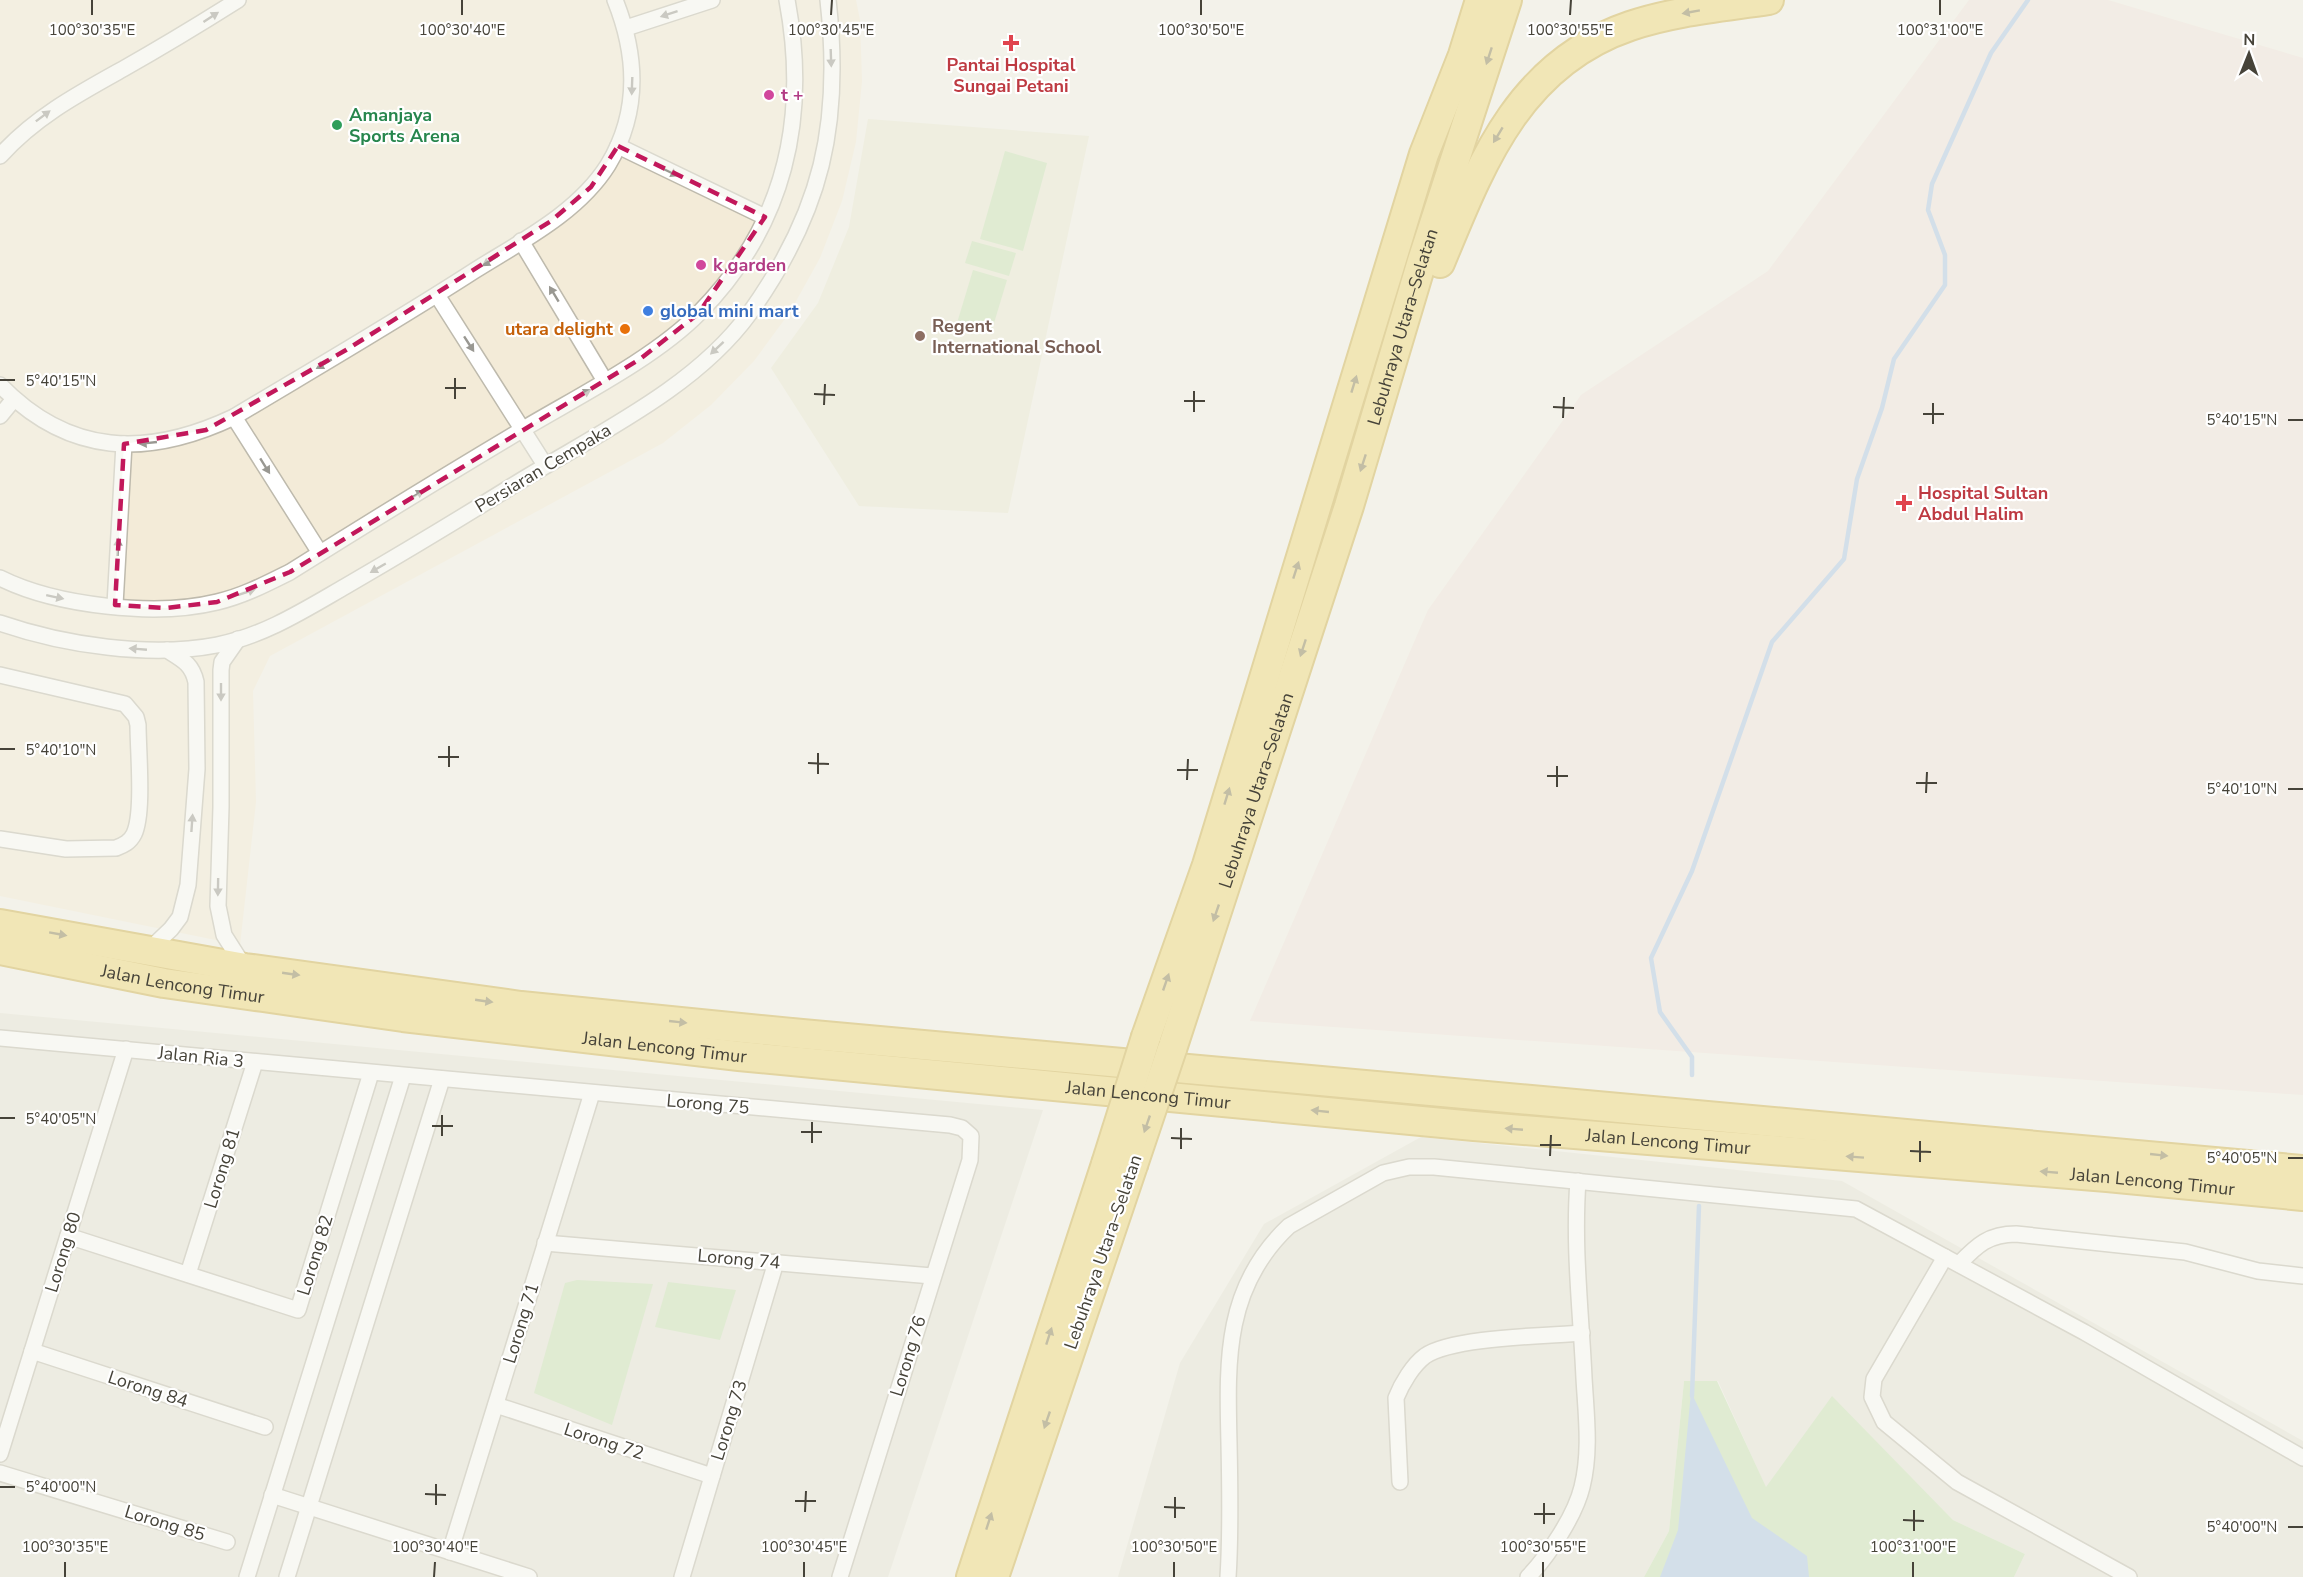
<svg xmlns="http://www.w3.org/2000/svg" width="2303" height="1577" font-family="'Nunito Sans',sans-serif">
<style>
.residential{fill:#e7e4d9}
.commercial{fill:#f3ebd8}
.education{fill:#ebe8d5}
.medical{fill:#f2e4df}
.green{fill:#c9e3b7}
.water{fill:#adc8e9}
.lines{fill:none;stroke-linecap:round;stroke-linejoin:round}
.stream{stroke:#adc8e9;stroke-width:4.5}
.street-casing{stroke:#bebaad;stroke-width:18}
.highway-casing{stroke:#ceaf49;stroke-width:32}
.street{stroke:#fff;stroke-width:15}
.highway{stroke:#f0d879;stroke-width:28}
.highway-bridge-casing{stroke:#ceaf49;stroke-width:32;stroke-linecap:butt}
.highway-bridge{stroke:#f0d879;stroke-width:28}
.oneway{fill:#8a7f53}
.oneway2{fill:#999892}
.marked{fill:none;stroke:#c2185b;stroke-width:4.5;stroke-dasharray:12 8;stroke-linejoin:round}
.ticks{fill:none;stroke:#464339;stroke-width:2}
.health-dot{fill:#e0444e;stroke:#fff;stroke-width:2}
.hotel-dot{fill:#d1479c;stroke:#fff;stroke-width:2}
.leisure-dot{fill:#2e9e5b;stroke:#fff;stroke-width:2}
.shop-dot{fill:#3f7fe0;stroke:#fff;stroke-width:2}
.food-dot{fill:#e8710a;stroke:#fff;stroke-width:2}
.education-dot{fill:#8d6e63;stroke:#fff;stroke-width:2}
.labels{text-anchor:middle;stroke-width:4.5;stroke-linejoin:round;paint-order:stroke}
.health-label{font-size:18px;font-weight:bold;fill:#be3a42;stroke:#fff}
.hotel-label{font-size:18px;font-weight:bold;fill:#b23c85;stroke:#fff;text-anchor:start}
.leisure-label{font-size:18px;font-weight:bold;fill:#27864d;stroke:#fff;text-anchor:start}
.shop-label{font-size:18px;font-weight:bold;fill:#366cbe;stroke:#fff;text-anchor:start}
.education-label{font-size:18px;font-weight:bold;fill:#785e54;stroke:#fff;text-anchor:start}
.street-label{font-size:18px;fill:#464339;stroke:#fff}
.food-label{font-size:18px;font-weight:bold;fill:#c56008;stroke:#fff;text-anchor:end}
.ticks-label{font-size:15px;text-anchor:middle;fill:#464339;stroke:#fff;stroke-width:4.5;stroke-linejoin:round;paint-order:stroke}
</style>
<rect width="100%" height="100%" fill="#f3f2ea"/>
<!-- residential -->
<g class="residential">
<polygon points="0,1013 1043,1110 888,1577 0,1577"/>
<polygon points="1421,1137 1842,1181 2303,1441 2303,1577 2014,1577 2025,1554 1953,1520 1832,1397 1766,1488 1718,1381 1684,1381 1669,1531 1644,1577 1118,1577 1180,1363 1264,1224"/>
</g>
<!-- commercial -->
<polygon class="commercial" points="0,0 856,0 860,20 862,81 856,142 842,201 820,258 790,312 754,361 711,405 663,443 270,656 253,691 256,802 240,945 0,896"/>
<!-- education -->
<polygon class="education" points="868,119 1089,136 1008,513 859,506 771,368 818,303 849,227"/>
<!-- medical -->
<polygon class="medical" points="1969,0 2108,0 2303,58 2303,1095 1250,1021 1428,610 1581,395 1768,271"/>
<!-- green -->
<g class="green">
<polygon points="1005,151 1047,163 1023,251 980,239"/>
<polygon points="972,241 1016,253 1009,276 965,263"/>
<polygon points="973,270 1007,280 991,333 957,323"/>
<polygon points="577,1280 653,1284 612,1425 534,1393 565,1283"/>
<polygon points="668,1282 736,1290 720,1340 655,1327"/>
<polygon points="1684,1381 1717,1381 1766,1487 1832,1396 1953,1520 2025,1554 2014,1577 1644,1577 1669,1531"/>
</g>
<!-- water -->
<polygon class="water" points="1691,1392 1752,1518 1807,1556 1809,1577 1660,1577 1678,1530"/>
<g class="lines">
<!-- stream -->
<g class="stream">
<polyline points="1692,1075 1692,1057 1660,1012 1651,958 1692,871 1772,642 1844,559 1857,479 1882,408 1894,359 1945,285 1945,255 1928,210 1932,184 1991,53 2028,0"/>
<polyline points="1692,1396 1699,1206"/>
</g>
<!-- street casing -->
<g class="street-casing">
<g id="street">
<polyline points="626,28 712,0"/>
<polyline points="618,146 765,217"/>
<path d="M0,156C35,117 78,94 123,69C162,47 200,24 238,0"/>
<polyline points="521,241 605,381"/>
<polyline points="437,295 545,465"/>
<path d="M0,385C69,456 147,458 234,417C314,369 395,322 474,271C520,242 578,213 608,165C640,112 637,55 615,0"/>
<polyline points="0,416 14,399"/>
<polyline points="234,417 320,553"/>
<path d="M0,578C56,606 156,617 217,602C243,596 266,584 290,572C368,523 446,475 525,428C579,396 656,357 699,313C785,226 809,118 787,0"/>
<polyline points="115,605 124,444"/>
<path d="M0,623C64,645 150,658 217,645C264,636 306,609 346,586C401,554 456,521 509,488C588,438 693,391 749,314C822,212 842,124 828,0"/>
<polyline points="238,639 222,662 221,670 221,807 218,906 224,935 245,968"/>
<path d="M0,675L125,704L136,717L138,725C138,751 144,813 134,834C130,842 124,845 116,848L66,849L0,839"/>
<path d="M148,951L171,929L180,917L188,885L197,769L196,682C192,664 183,660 167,650"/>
<polyline points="0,1038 950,1125 962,1128 971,1136 970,1160 840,1577"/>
<polyline points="68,1236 298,1310 371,1073"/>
<polyline points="545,1243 932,1276"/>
<polyline points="1945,1257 1874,1379 1872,1397 1884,1422 1957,1482 2129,1577"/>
<path d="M1959,1264C1977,1245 1989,1234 2016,1234L2185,1252L2258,1271L2303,1276"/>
<polyline points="188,1274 255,1062"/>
<polyline points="32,1351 265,1427"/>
<polyline points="496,1405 712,1476"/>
<polyline points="0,1454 126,1049"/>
<polyline points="0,1473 227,1542"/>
<path d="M1400,1482L1396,1398C1402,1383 1413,1365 1425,1356C1452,1337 1546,1336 1582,1333"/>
<polyline points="272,1495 529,1577"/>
<polyline points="450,1552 592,1093"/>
<polyline points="247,1577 403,1076"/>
<polyline points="287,1577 442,1079"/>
<polyline points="682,1577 776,1262"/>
<path d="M1228,1577C1231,1532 1230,1488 1229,1443C1227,1361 1224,1287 1289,1226L1383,1173L1409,1167H1434L1856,1209L2084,1332L2303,1458"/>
<path d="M1528,1577C1548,1556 1575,1516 1582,1487C1591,1451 1586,1414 1584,1378C1581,1312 1573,1247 1578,1181"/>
</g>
</g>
<!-- highway casing -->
<g class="highway-casing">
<g id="highway">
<path d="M1440,263C1481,164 1518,64 1630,26C1674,11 1723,7 1769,0"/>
<polyline points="0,924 245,968 521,1006 802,1034 2303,1170"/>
<path id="s1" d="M0,950L164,983L263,997L403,1017L739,1056L1474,1126L2107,1177L2303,1196"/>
<polyline points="1146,1037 1207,865 1424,154 1463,55 1480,0"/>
<path id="s2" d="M1172,1049L1349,506L1422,261L1507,0"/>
<polyline points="971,1577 1106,1164"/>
<polyline points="994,1577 1133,1165"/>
</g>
</g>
<!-- street -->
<use href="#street" class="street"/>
<!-- highway -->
<use href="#highway" class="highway"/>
<!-- highway-bridge casing -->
<g class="highway-bridge-casing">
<g id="highway-bridge">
<polyline points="1106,1164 1146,1037"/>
<polyline points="1133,1165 1172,1049"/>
</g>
</g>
<!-- highway-bridge -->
<use href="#highway-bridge" class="highway-bridge"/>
</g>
<!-- one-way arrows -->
<defs><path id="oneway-solid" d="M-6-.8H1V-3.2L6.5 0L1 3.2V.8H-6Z" transform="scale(1.5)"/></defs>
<g class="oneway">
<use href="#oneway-solid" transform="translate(1691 12) rotate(170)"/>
<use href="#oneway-solid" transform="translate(1489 56) rotate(108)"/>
<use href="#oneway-solid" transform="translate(1498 135) rotate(121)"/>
<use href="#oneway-solid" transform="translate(1354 384) rotate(-73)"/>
<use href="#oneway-solid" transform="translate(1363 463) rotate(108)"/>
<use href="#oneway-solid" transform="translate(1296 570) rotate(-72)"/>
<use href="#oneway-solid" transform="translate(1303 648) rotate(108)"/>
<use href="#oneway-solid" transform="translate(1227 796) rotate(-73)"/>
<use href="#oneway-solid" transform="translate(1216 913) rotate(109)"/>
<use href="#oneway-solid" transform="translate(58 934) rotate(10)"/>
<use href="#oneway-solid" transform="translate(291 974) rotate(8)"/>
<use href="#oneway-solid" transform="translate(1166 982) rotate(-71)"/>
<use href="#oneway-solid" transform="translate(484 1001) rotate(8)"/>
<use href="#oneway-solid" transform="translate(678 1022) rotate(6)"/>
<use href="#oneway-solid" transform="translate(1320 1111) rotate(-174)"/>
<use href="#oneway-solid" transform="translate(1147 1124) rotate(109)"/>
<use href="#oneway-solid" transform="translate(1514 1129) rotate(-175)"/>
<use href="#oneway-solid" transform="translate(2159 1155) rotate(6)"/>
<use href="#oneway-solid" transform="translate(1855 1157) rotate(-176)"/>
<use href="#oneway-solid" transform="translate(2049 1172) rotate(-175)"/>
<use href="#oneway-solid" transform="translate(1049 1336) rotate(-72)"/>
<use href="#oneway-solid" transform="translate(1047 1420) rotate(109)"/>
<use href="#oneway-solid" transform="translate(989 1521) rotate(-72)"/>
</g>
<g class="oneway2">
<use href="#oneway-solid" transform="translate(669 14) rotate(162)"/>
<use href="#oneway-solid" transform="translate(211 17) rotate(-33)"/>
<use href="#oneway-solid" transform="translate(831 58) rotate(88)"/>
<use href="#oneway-solid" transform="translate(632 86) rotate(92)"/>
<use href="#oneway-solid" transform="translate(43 116) rotate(-37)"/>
<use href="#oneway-solid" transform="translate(670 172) rotate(26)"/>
<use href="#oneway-solid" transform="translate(490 261) rotate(147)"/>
<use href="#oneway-solid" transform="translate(554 294) rotate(-121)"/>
<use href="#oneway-solid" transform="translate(469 344) rotate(57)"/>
<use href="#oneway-solid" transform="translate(717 348) rotate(137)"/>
<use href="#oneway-solid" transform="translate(324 364) rotate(149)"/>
<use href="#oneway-solid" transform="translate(583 394) rotate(-30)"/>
<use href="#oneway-solid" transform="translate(148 443) rotate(174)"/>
<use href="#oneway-solid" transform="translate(265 466) rotate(58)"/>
<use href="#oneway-solid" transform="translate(416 495) rotate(-31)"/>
<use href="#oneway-solid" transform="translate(118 547) rotate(-87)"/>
<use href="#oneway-solid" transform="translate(378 568) rotate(150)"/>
<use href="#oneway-solid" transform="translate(247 592) rotate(-19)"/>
<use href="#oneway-solid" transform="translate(55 597) rotate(12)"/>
<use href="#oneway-solid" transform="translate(138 649) rotate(-175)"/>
<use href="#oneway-solid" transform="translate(221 692) rotate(90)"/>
<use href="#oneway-solid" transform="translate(192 823) rotate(-86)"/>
<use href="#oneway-solid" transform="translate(218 887) rotate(91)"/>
</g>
<!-- marked area -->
<path d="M0 0H2303V1577H0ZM618,146L765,217L698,314L640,359L290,572L217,602L166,608L115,605L124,444L206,430L346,350L551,221L591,187Z" fill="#f3f2ea" fill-opacity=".55" fill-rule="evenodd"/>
<path class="marked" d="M618,146L765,217L698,314L640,359L290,572L217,602L166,608L115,605L124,444L206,430L346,350L551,221L591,187Z"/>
<!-- ticks -->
<path class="ticks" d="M92,15V0M462,15V0M831,15L832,0M1201,15V0M1570,15L1571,0M1940,15V0M0,380H15M445,388H466M814,394L835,395M455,399V378M1184,401H1205M824,405L825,384M1553,407L1574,408M1194,412V391M1923,414H1944M1563,418L1564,397M2288,420H2303M1933,424V403M0,749H15M438,757H459M808,763L829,764M449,767V746M1177,770H1198M818,774V753M1547,776H1568M1187,780L1188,759M1916,783H1937M1557,787V766M2288,789H2303M1926,793L1927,772M0,1118H15M432,1126H453M801,1132H822M442,1136V1115M1171,1138L1192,1139M812,1143V1122M1540,1145H1561M1181,1149V1128M1910,1151L1931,1152M1550,1156L1551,1135M2288,1158H2303M1920,1162V1141M0,1487H15M425,1494L446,1495M795,1501H816M436,1505V1484M1164,1507L1185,1508M805,1512L806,1491M1534,1514H1555M1175,1518V1497M1903,1520L1924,1521M1544,1524V1503M2288,1527H2303M1914,1531V1510M65,1577V1562M434,1577L435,1562M804,1577V1562M1174,1577V1562M1543,1577V1562M1913,1577V1562"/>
<!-- markers -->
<g class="health-dot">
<path d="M1008 34h6v6h6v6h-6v6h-6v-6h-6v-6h6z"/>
<path d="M1901 494h6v6h6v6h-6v6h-6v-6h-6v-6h6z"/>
</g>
<g class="hotel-dot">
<circle cx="769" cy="95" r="6"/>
<circle cx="701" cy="265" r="6"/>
</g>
<circle class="leisure-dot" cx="337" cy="125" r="6"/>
<circle class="shop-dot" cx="648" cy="311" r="6"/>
<circle class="food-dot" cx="625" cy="329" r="6"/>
<circle class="education-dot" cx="920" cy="336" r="6"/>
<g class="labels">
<!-- health labels -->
<g class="health-label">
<text x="1011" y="71">Pantai Hospital<tspan x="1011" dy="21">Sungai Petani</tspan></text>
<text x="1918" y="499" text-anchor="start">Hospital Sultan<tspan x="1918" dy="21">Abdul Halim</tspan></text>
</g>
<!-- hotel labels -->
<g class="hotel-label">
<text x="781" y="101">t +</text>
<text x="713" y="271">k garden</text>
</g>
<!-- leisure labels -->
<g class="leisure-label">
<text x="349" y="121">Amanjaya<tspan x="349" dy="21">Sports Arena</tspan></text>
</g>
<!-- shop labels -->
<g class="shop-label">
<text x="660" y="317">global mini mart</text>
</g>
<!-- education labels -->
<g class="education-label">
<text x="932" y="332">Regent<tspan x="932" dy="21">International School</tspan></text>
</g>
<!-- street labels -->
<g class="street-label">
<text dy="6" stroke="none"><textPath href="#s2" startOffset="758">Lebuhraya Utara–Selatan</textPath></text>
<text transform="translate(543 468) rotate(-31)" y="6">Persiaran Cempaka</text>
<text dy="6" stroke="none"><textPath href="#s2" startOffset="272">Lebuhraya Utara–Selatan</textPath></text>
<text dy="6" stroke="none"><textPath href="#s1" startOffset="186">Jalan Lencong Timur</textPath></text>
<text dy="6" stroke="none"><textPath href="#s1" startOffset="672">Jalan Lencong Timur</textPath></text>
<text transform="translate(201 1057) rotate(6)" y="6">Jalan Ria 3</text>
<text dy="6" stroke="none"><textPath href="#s1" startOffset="1158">Jalan Lencong Timur</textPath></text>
<text transform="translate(708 1104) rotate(5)" y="6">Lorong 75</text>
<text dy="6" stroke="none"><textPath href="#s1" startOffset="1680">Jalan Lencong Timur</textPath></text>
<text transform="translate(222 1168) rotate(-73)" y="6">Lorong 81</text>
<text dy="6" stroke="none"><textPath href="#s1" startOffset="2166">Jalan Lencong Timur</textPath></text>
<text transform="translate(63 1252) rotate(-73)" y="6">Lorong 80</text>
<text transform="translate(1103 1252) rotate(-71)" y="6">Lebuhraya Utara–Selatan</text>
<text transform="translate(315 1255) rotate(-73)" y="6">Lorong 82</text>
<text transform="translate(739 1259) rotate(5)" y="6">Lorong 74</text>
<text transform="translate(521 1323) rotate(-73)" y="6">Lorong 71</text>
<text transform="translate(908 1356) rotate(-73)" y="6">Lorong 76</text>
<text transform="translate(148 1389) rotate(18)" y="6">Lorong 84</text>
<text transform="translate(729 1420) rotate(-73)" y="6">Lorong 73</text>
<text transform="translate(604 1441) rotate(18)" y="6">Lorong 72</text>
<text transform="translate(165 1523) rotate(17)" y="6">Lorong 85</text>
</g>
<!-- food labels -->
<g class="food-label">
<text x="613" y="335">utara delight</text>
</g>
</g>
<g class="ticks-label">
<text x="92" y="35">100°30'35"E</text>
<text x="462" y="35">100°30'40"E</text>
<text x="831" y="35">100°30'45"E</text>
<text x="1201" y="35">100°30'50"E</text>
<text x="1570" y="35">100°30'55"E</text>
<text x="1940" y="35">100°31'00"E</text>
<text x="61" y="386">5°40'15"N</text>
<text x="2242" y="425">5°40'15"N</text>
<text x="61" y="755">5°40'10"N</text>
<text x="2242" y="794">5°40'10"N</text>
<text x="61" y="1124">5°40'05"N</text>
<text x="2242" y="1163">5°40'05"N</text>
<text x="61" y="1492">5°40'00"N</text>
<text x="2242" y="1532">5°40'00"N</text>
<text x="65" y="1552">100°30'35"E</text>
<text x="435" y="1552">100°30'40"E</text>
<text x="804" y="1552">100°30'45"E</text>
<text x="1174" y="1552">100°30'50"E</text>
<text x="1543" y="1552">100°30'55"E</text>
<text x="1913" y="1552">100°31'00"E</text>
</g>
<!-- north arrow -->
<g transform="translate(2249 54) rotate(1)" stroke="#ffffff" stroke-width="4.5" paint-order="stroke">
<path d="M0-4.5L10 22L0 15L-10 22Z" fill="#464339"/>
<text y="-9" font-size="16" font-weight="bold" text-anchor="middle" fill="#464339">N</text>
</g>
</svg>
